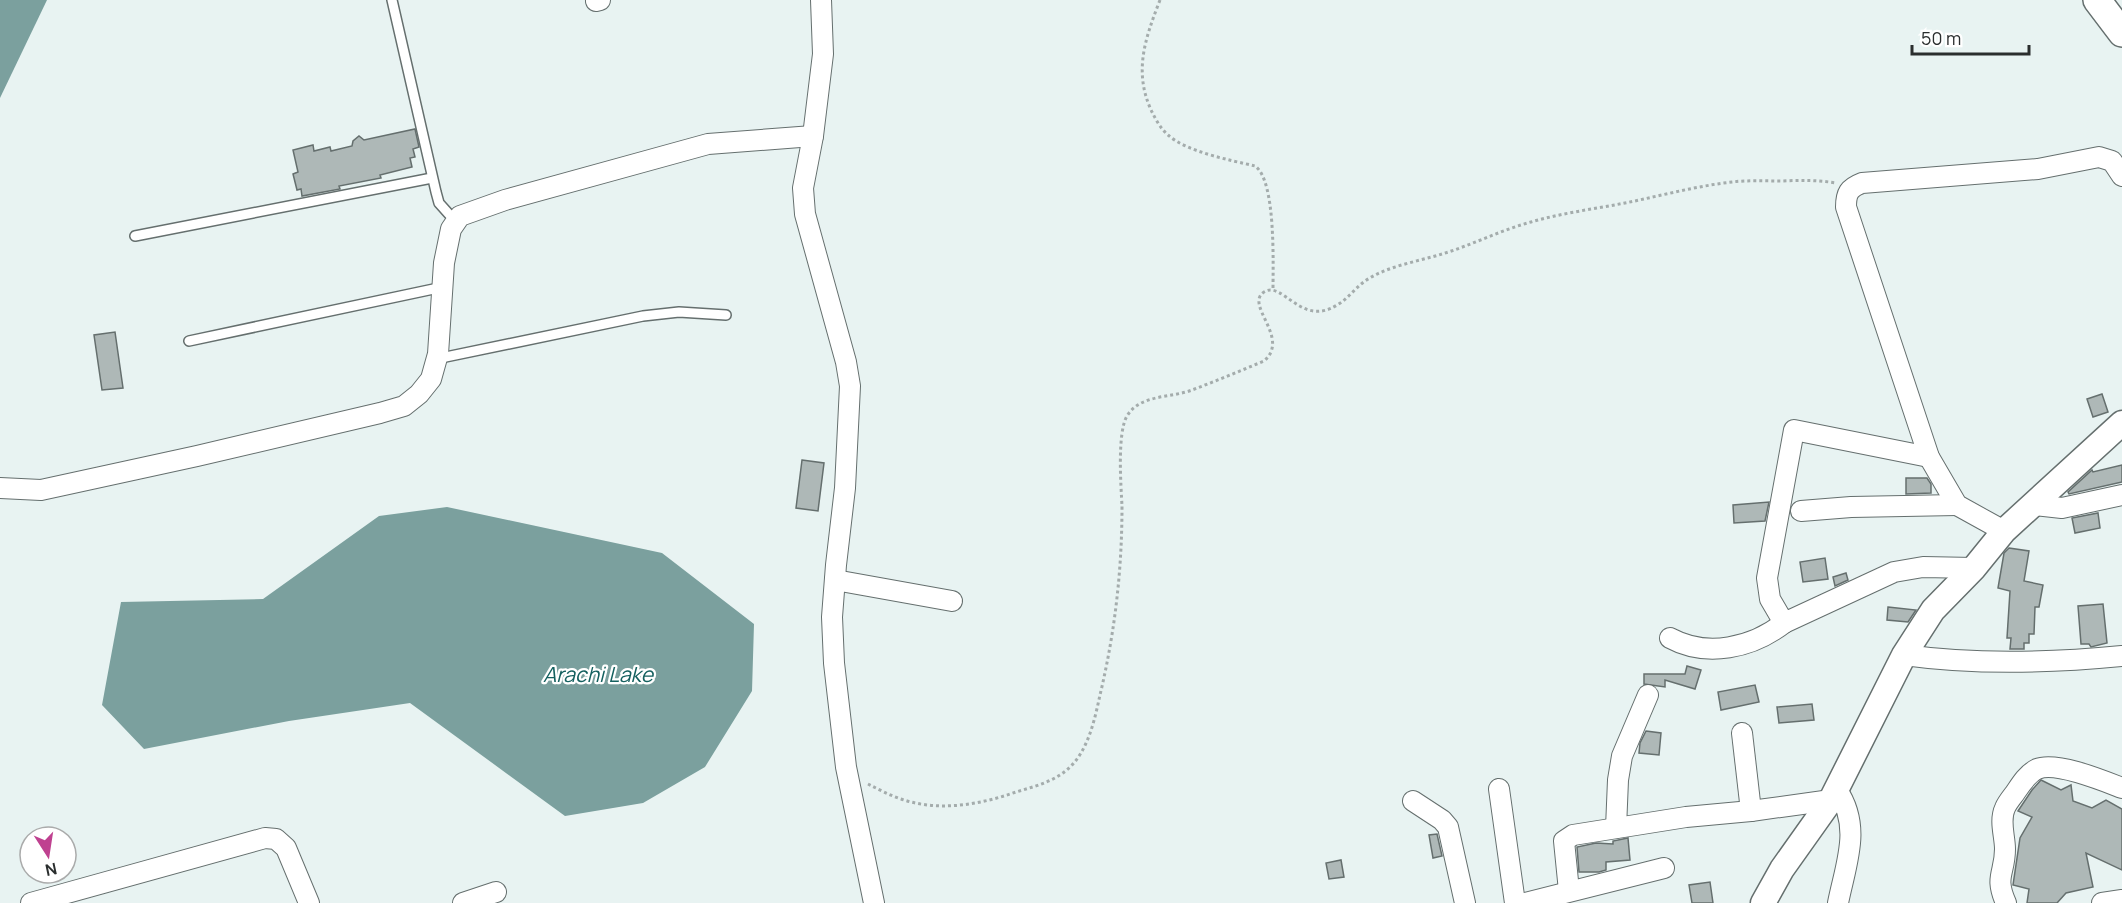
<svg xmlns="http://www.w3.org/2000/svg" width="2122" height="903" font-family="Manrope,sans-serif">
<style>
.water{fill:#7ba09e}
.building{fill:#aeb8b7;stroke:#656f6e;stroke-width:1.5}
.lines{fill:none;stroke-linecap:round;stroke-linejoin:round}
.service-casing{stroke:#656f6e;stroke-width:12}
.minor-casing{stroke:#656f6e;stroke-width:22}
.tertiary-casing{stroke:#656f6e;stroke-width:27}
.secondary-casing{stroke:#656f6e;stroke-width:30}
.path{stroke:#a4acac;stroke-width:3;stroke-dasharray:3 3;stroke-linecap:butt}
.service{stroke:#fff;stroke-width:9}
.minor{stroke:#fff;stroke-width:20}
.tertiary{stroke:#fff;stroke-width:24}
.secondary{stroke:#fff;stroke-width:27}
.labels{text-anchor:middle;stroke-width:4.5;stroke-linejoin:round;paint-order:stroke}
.water-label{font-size:21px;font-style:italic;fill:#14605f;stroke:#fff}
</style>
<rect width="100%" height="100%" fill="#e8f3f2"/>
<!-- water -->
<g class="water">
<polygon points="0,0 47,0 0,98"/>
<polygon points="447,507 662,553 754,624 752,691 705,767 643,803 565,816 410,703 289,721 144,749 102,705 121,602 263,599 379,516"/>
</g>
<!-- building -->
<g class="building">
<polygon points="415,129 419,147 413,149 415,157 410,158 412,167 380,175 381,178 339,186 340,189 302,196 301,189 297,190 293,174 298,172 293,150 313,145 314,151 330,147 331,151 352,146 353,141 359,136 364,140"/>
<polygon points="115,332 123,388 102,390 94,335"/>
<polygon points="2102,394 2108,412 2093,417 2087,399"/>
<polygon points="802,460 824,463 818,511 796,508"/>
<polygon points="2122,465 2122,482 2069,494 2068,492 2092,470 2093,472"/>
<polygon points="1906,478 1927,478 1931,484 1931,493 1906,494"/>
<polygon points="1769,502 1765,521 1734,523 1733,505"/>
<polygon points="2098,513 2100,528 2075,533 2072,518"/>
<polygon points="2009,548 2029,551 2024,581 2043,585 2039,607 2035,607 2034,634 2029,634 2029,643 2024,643 2024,649 2010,649 2011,638 2007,638 2010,591 1998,588 2004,553"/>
<polygon points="1825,558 1828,579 1803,582 1800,562"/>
<polygon points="1846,573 1848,580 1835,586 1833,577"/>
<polygon points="2103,604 2107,643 2091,647 2089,644 2081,644 2078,606"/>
<polygon points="1888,607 1916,610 1908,622 1887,620"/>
<polygon points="1687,666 1701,670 1695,689 1665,680 1665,687 1644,684 1644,674 1685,674"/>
<polygon points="1755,685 1759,702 1721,710 1718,692"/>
<polygon points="1812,704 1814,720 1779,723 1777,707"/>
<polygon points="1646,731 1661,733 1659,755 1639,753 1640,743"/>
<polygon points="2041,780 2061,790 2071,785 2073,801 2092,808 2106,800 2122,809 2122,870 2086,853 2093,887 2066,893 2057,903 2027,903 2029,889 2013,885 2020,838 2032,817 2018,811 2032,790"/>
<polygon points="1437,834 1442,856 1433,858 1429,835"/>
<polygon points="1628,838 1630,860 1606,862 1606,870 1599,872 1579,872 1577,847 1596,843 1613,844 1613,841"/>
<polygon points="1341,860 1344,877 1329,879 1326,863"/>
<polygon points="1710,882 1713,903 1692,903 1689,885"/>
</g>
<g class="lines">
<!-- service casing -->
<g class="service-casing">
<g id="service">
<polyline points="392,0 436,192 439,203 456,222"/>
<polyline points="135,236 432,178"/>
<polyline points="189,341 443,287"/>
<polyline points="436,359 643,316 679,312 726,315"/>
</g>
</g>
<!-- minor casing -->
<g class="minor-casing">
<g id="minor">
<polyline points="821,0 823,54 813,136 803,188 805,214 846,362 850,386 845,488 836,565 832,617 834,663 846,767 874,903"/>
<polyline points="596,1 600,0"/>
<polyline points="1929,457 1794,430 1767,578 1770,599 1784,623 1894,572 1923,567 1974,568"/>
<polyline points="0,488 41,490 197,456 380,413 404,406 419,394 431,379 438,354 444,263 451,229 460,216 505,200 708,144 813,136"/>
<polyline points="2035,505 2062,508 2122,495"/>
<polyline points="1801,511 1851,507 1957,505"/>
<path d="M2004,531L1957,505L1929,457L1846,207C1846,193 1849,188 1862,183L2038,169L2099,157L2112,161L2122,176"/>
<polyline points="835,580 952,601"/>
<path d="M1670,638C1707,658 1752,648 1784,623"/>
<path d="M1904,655C1976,665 2050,663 2122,656"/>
<polyline points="1742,733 1751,811"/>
<polyline points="1499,789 1515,903"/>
<path d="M1837,790C1862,827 1846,863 1838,903"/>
<polyline points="1413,801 1442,820 1448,827 1465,903"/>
<polyline points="1616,828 1618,780 1622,756 1648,695"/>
<polyline points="1569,891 1564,841 1573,835 1686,817 1751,811 1831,800"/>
<polyline points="31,903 265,838 276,839 286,848 309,903"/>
<polyline points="463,903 496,892"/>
<polyline points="1525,903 1664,868"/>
<path d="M2006,903C1994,876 2005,874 2005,849C2005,836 1999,821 2005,808C2007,803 2012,797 2015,793C2021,784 2027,774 2037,769C2056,761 2104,781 2122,788"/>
<polyline points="2102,903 2122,900"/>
</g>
</g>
<!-- tertiary casing -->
<g class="tertiary-casing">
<polyline id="tertiary" points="1763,903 1782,869 1831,800 1904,655 1933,610 1974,568 2004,531 2122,423"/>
</g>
<!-- secondary casing -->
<g class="secondary-casing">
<polyline id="secondary" points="2097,0 2122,33"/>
</g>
<!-- path -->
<g class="path">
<path d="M1160,0C1145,39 1133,72 1152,112C1156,120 1161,129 1168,135C1187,152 1230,160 1255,166C1276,180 1273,264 1273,290"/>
<path d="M868,784C878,789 889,795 901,799C938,812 979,805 1016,792C1036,786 1057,781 1072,765C1089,747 1095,718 1100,695C1115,632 1122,570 1122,506C1121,486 1117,433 1127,416C1140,394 1172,398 1192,390C1216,381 1240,371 1264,361C1291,338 1244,305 1264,292C1283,280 1301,328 1337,305C1348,299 1355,288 1365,281C1387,266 1416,262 1442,254C1472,245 1501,230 1531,222C1562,213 1594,209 1625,203C1660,196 1696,186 1732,182C1748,180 1765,181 1782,181C1801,180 1818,180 1836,183"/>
</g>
<!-- service -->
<use href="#service" class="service"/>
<!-- minor -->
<use href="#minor" class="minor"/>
<!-- tertiary -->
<use href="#tertiary" class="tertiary"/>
<!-- secondary -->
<use href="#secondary" class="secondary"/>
</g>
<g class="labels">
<!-- water labels -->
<g class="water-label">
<text x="598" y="682">Arachi Lake</text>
</g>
</g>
<!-- north arrow -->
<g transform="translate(48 855) rotate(168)"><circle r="28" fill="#ffffff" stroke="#aaabab" stroke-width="1.5"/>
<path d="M0-4.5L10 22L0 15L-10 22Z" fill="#bf4190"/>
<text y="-9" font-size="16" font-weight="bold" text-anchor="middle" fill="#2a2e2e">N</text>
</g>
<!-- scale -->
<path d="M1912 45v9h117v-9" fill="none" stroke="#2a2e2e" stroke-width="3"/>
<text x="1921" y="45" font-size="18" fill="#2a2e2e" stroke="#ffffff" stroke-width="4.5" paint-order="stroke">50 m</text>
</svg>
